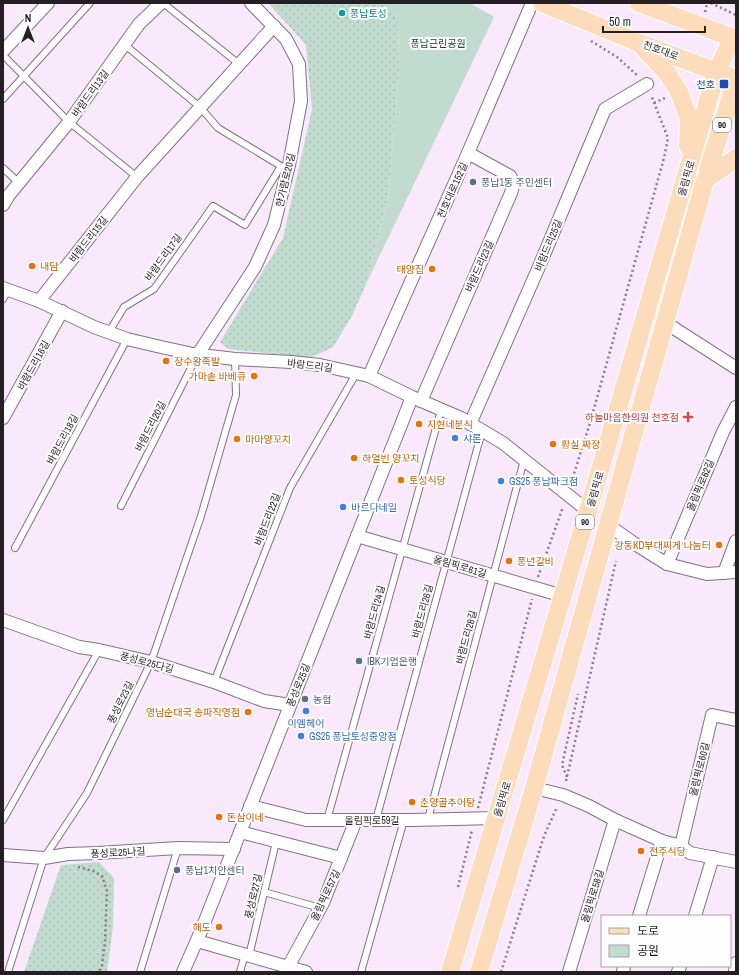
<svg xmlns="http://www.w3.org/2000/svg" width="739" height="975" font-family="'Archivo Narrow','Noto Sans KR',sans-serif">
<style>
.grass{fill:url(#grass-dots)}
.green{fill:#c1dcce}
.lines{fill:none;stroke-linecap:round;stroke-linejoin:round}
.lane-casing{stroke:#807282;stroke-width:8}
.street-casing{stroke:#807282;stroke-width:14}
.primary-casing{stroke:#fff;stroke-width:20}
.path{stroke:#867b87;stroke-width:2.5;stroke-dasharray:2 3;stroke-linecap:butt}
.lane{stroke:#fff;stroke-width:6}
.street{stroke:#fff;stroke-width:12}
.primary{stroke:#fcdcbb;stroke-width:18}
.culture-dot{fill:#0f9aa8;stroke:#fdfdfd;stroke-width:1.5}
.transit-dot{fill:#1a4fb4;stroke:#fdfdfd;stroke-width:1.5}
.service-dot{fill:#5c6f8a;stroke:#fdfdfd;stroke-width:1.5}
.food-dot{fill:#e8710a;stroke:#fdfdfd;stroke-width:1.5}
.health-dot{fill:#e0444e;stroke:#fdfdfd;stroke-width:1.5}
.shop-dot{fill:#3f7fe0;stroke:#fdfdfd;stroke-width:1.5}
.labels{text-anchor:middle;stroke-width:4;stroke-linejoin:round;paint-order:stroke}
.shield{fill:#fdfdfd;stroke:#666266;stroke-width:1}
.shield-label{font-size:9px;font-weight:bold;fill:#251f25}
.culture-label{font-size:10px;fill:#0d838f;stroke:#fdfdfd;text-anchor:start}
.park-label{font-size:10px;fill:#0f4d36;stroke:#fdfdfd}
.street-label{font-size:10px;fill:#251f25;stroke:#fdfdfd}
.transit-label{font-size:10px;fill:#164399;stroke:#fdfdfd;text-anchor:end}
.service-label{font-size:10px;fill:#4e5e75;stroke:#fdfdfd;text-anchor:start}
.food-label{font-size:10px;fill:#c56008;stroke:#fdfdfd;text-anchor:start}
.health-label{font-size:10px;fill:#be3a42;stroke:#fdfdfd;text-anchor:end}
.shop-label{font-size:10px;fill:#366cbe;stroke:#fdfdfd;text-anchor:start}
</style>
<defs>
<pattern id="grass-dots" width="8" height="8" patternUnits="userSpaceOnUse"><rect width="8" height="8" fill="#c1dcce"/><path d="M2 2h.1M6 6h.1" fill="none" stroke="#a6bcb1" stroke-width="1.8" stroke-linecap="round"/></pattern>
</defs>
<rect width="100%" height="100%" fill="#fae9fc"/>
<!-- grass -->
<g class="grass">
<polygon points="268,3 388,3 398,21 399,72 388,198 367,282 352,316 333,347 310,358 228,349 220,342 283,238 312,109 306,45"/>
<polygon points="99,862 114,878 113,927 107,972 24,972 61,865"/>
</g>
<!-- green -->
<polygon class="green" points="388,3 470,3 494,17 367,282 388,198 399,72 398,21"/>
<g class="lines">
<!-- lane casing -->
<g class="lane-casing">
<g id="lane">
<polyline points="163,3 239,64"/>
<polyline points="3,55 69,122 137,177"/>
<polyline points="3,99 90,3"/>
<polyline points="3,168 19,183"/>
<polyline points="3,299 8,290"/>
<polyline points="109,332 124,307 154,289 213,206 245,225 281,166 218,128 200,107 125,45"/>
<polyline points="121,506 198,354"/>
<polyline points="15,548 127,339"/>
<polyline points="214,682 290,488 357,372"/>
<polyline points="428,819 524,460"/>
<polyline points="3,820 99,650"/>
<polyline points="327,820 441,410"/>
<polyline points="376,820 482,431"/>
<polyline points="264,892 320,908"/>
<polyline points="249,956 276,842"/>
<polyline points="8,972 44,858 87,793 151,662 201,516 236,395 235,359"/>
<polyline points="140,972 178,848"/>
<polyline points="240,972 245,954"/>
<polyline points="361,972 404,820"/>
</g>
</g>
<!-- street casing -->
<g class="street-casing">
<g id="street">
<polyline points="3,51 48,3"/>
<polyline points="3,205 9,195 69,122 139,24 161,3"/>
<polyline points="3,288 39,301 94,327 127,339 161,347 193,354 235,359 291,362 320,365 369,376 412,397 461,418 503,443 588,511"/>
<polyline points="39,301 137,177 274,26"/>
<polyline points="666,323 736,368"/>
<polyline points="198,354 255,267 274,225 289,165 301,101 299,64 286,39 251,3"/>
<polyline points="369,376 468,153 532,3"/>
<polyline points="421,401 511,193 514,183 510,176 468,153"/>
<polyline points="3,418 62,311"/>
<polyline points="470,424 538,269 605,109 647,84"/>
<polyline points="608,525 635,544 667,564 707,574 736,572"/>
<polyline points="357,536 563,596"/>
<polyline points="667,564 723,432 736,407"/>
<polyline points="724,573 736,541"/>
<polyline points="3,620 79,647 99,650 151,662 214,682 264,701 290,705"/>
<polyline points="534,788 563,795 589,806 615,820 662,841 681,846 690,853 736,862"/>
<polyline points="250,806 306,820 412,820 496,818"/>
<polyline points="240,832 341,858"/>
<polyline points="681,846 712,715 736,720"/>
<polyline points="3,855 44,858 68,854 98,853 178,848 234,849"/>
<polyline points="639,916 662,841"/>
<polyline points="695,916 713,857"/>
<polyline points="197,941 306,972"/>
<polyline points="288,967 323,903 356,820"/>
<polyline points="183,972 201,931 412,397"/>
<polyline points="569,972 615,820"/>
<polyline points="623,972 624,966"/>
<polyline points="678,972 680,966"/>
<polyline points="735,972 736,963"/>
</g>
</g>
<!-- primary casing -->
<g class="primary-casing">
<g id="primary">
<polyline points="542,3 639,43 736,79"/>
<polyline points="639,3 736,39"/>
<polyline points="641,45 667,73 679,92 689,119 688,146"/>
<polyline points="708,170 736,81"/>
<polyline points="450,972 588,511 717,70 733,38"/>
<polyline points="479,972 534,788 705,180 736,158"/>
</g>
</g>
<!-- path -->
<g class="path">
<polyline points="711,3 736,15"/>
<polyline points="705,12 707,3"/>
<polyline points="591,41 617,57 638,76"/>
<polyline points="654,103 665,98"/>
<polyline points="571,483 590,423 664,158 668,138 651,95"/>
<polyline points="538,577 563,507"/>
<polyline points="567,777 562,765 578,694"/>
<polyline points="566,781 616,561"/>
<polyline points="478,808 532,599"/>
<polyline points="78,867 93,871 102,876 107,891 105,941 102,966 99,972"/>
<polyline points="458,887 472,830"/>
<polyline points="501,972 544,836 557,807"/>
</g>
<!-- lane -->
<use href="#lane" class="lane"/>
<!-- street -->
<use href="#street" class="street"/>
<!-- primary -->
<use href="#primary" class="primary"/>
</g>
<!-- markers -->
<circle class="culture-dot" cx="342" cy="13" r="4"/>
<rect class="transit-dot" x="719" y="79" width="10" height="10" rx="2"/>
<g class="service-dot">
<circle cx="473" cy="182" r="4"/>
<circle cx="359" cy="661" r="4"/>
<circle cx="305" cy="699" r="4"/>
<circle cx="177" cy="870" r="4"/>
</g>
<g class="food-dot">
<circle cx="32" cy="266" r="4"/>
<circle cx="432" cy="269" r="4"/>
<circle cx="166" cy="361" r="4"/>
<circle cx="254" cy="376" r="4"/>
<circle cx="419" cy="424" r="4"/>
<circle cx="237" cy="439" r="4"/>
<circle cx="553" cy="444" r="4"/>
<circle cx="354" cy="458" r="4"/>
<circle cx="401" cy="480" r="4"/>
<circle cx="719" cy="545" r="4"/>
<circle cx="509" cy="561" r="4"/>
<circle cx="248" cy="712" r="4"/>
<circle cx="412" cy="802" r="4"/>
<circle cx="219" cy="817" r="4"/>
<circle cx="641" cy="851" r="4"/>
<circle cx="219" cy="927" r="4"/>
</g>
<path class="health-dot" d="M686 411h4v4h4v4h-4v4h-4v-4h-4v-4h4z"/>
<g class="shop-dot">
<circle cx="455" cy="438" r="4"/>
<circle cx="501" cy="481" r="4"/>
<circle cx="343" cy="507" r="4"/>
<circle cx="306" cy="711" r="4"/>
<circle cx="301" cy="736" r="4"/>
</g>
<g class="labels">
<!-- shield labels -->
<g class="shield">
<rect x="713" y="118" width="18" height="14" rx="3"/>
<rect x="576" y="515" width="18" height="14" rx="3"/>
</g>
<g class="shield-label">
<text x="722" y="128">90</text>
<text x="585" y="525">90</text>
</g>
<!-- culture labels -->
<g class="culture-label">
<text x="350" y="17">풍납토성</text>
</g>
<!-- park labels -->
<g class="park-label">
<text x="438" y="47">풍납근린공원</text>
</g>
<!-- street labels -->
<g class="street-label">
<text transform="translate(661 50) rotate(20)" y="4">천호대로</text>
<text transform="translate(90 93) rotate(-54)" y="4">바람드리13길</text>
<text transform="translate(686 178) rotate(-74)" y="4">올림픽로</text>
<text transform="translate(285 180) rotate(-77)" y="4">한가람로20길</text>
<text transform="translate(452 190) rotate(-66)" y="4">천호대로152길</text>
<text transform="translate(88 239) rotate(-52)" y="4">바람드리15길</text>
<text transform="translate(548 245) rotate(-67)" y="4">바람드리25길</text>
<text transform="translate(163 257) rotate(-54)" y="4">바람드리17길</text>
<text transform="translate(479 266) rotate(-66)" y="4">바람드리23길</text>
<text transform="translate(33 365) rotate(-61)" y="4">바람드리16길</text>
<text transform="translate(310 365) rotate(7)" y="4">바람드리길</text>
<text transform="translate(150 426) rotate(-63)" y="4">바람드리20길</text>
<text transform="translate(62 439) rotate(-62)" y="4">바람드리18길</text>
<text transform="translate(700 485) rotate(-67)" y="4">올림픽로62길</text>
<text transform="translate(595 489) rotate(-74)" y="4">올림픽로</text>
<text transform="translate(267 519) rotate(-69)" y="4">바람드리22길</text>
<text transform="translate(460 566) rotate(16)" y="4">올림픽로61길</text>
<text transform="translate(422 611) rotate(-75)" y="4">바람드리26길</text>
<text transform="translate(374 612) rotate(-75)" y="4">바람드리24길</text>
<text transform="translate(466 637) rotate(-75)" y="4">바람드리28길</text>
<text transform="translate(147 662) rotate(15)" y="4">풍성로25다길</text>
<text transform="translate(298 685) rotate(-68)" y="4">풍성로25길</text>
<text transform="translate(120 702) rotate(-64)" y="4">풍성로23길</text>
<text transform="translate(699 769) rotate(-76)" y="4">올림픽로60길</text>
<text transform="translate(502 799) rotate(-73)" y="4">올림픽로</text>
<text x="372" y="824">올림픽로59길</text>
<text transform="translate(118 852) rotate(-3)" y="4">풍성로25나길</text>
<text transform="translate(325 895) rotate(-65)" y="4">올림픽로57길</text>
<text transform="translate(253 896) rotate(-77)" y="4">풍성로27길</text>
<text transform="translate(592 896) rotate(-73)" y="4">올림픽로58길</text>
</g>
<!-- transit labels -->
<g class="transit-label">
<text x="715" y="88">천호</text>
</g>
<!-- service labels -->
<g class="service-label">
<text x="481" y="186">풍납1동 주민센터</text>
<text x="367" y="665">IBK기업은행</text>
<text x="313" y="703">농협</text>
<text x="185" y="874">풍납1치안센터</text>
</g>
<!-- food labels -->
<g class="food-label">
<text x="40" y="270">내담</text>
<text x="424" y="273" text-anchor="end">태양집</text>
<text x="174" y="365">장수왕족발</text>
<text x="246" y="380" text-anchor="end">가마솥 바베큐</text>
<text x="427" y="428">지현네분식</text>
<text x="245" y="443">마마양꼬치</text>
<text x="561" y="448">황실 짜장</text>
<text x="362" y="462">하얼빈 양꼬치</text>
<text x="409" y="484">토성식당</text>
<text x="711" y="549" text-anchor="end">강동KD부대찌게 나눔터</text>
<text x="517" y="565">풍년갈비</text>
<text x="240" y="716" text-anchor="end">영남순대국 송파직영점</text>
<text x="420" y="806">춘양골추어탕</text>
<text x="227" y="821">돈삼이네</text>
<text x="649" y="855">전주식당</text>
<text x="211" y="931" text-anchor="end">해도</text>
</g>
<!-- health labels -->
<g class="health-label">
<text x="679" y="421">하늘마음한의원 천호점</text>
</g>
<!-- shop labels -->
<g class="shop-label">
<text x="463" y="442">샤론</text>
<text x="509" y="485">GS25 풍납파크점</text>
<text x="351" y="511">바르다네일</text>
<text x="306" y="727" text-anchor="middle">이엠헤어</text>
<text x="309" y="740">GS25 풍납토성중앙점</text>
</g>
</g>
<!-- border -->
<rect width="739" height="975" fill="none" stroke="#251f25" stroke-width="8"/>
<!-- legend -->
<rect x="601" y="915" width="130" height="52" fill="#fdfdfd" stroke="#a7a4a7"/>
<rect x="609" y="928" width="20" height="6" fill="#fcdcbb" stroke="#a7a4a7"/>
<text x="637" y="935" font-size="12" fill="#251f25">도로</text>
<rect x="609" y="945" width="20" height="12" fill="#c1dcce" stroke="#a7a4a7"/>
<text x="637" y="955" font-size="12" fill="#251f25">공원</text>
<!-- north arrow -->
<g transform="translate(28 28)" stroke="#fdfdfd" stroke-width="3" paint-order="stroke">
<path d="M0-3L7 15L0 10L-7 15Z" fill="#251f25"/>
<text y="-6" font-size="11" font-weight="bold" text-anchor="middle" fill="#251f25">N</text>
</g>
<!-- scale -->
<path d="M603 26v6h102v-6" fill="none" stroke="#251f25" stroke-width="2"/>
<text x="609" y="26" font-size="12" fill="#251f25" stroke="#fdfdfd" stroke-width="3" paint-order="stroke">50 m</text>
</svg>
